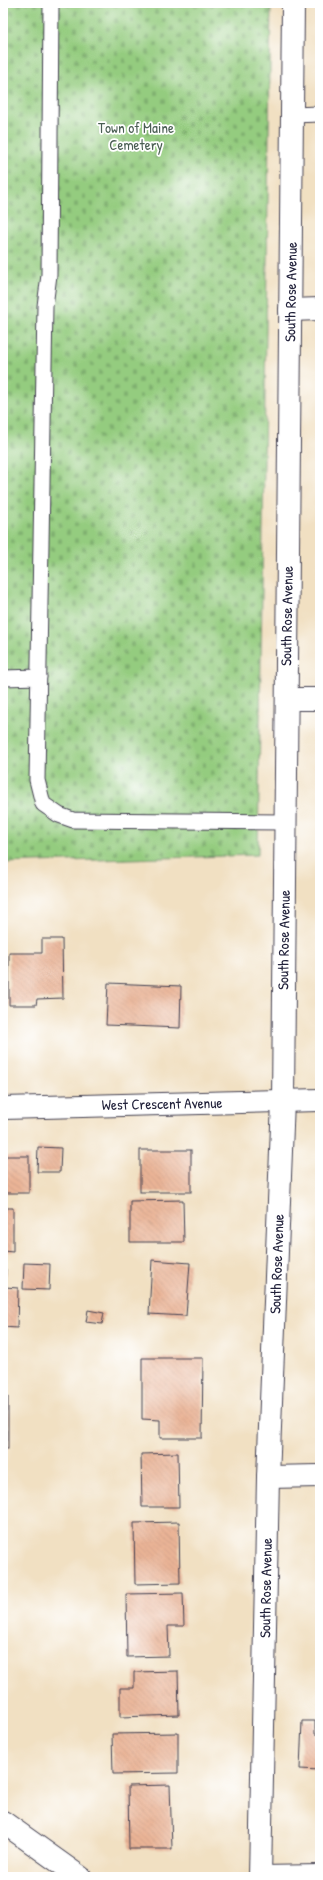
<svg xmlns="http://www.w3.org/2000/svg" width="323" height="1880" font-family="'Patrick Hand',sans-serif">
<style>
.cemetery{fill:url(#cemetery-stones);stroke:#5b775d}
.building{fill:url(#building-back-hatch)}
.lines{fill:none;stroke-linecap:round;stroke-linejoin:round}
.service-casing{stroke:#413e4f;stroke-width:17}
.minor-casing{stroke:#413e4f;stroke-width:24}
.tertiary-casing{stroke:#413e4f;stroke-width:24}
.service{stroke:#fff;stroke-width:15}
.minor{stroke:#fff;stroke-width:22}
.tertiary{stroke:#fff;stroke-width:22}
.labels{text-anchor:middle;stroke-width:3.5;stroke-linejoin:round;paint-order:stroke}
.park-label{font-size:15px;fill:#4a5e53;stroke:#fff}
.street-label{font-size:15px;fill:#22223b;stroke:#fff}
</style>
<defs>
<pattern id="cemetery-stones" width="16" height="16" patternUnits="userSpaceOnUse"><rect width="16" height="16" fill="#94cc7f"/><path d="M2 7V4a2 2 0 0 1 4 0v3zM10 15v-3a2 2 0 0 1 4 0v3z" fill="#7faf6f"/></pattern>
<pattern id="building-back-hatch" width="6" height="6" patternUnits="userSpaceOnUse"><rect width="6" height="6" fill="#eab496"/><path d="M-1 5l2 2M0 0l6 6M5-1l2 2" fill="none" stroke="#c89a82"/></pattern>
</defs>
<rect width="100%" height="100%" fill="#fff"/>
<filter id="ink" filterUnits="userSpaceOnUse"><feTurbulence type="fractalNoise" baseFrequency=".025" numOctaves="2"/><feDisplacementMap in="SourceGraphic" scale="8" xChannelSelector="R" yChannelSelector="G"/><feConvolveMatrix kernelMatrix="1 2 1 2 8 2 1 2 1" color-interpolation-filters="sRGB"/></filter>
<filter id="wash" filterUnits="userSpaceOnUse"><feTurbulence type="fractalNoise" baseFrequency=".012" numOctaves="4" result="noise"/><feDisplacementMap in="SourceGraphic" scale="16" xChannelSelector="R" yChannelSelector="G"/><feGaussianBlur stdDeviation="0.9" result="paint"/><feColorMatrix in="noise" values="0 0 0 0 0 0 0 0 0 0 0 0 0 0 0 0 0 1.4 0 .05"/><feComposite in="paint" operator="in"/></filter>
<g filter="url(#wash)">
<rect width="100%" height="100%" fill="#f1e0c2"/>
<!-- cemetery -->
<polygon class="cemetery" points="3,3 271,3 258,855 3,863"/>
<g id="blocks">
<!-- building -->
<g class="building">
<polygon points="42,939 62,939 63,998 37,999 36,1005 9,1005 9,953 42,953"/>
<polygon points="108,983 181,986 180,1028 106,1025"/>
<polygon points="38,1147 61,1148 60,1172 37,1172"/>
<rect x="140" y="1150" width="51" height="42"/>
<rect x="3" y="1156" width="26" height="37"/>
<polygon points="183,1200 184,1242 130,1242 130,1201"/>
<polygon points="3,1208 13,1208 13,1252 3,1251"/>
<polygon points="152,1260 190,1263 186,1316 149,1314"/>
<polygon points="24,1263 50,1264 49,1290 23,1289"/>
<polygon points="3,1269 6,1269 5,1287 18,1288 17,1328 3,1327"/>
<polygon points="88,1310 104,1313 102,1324 86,1322"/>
<polygon points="142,1358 203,1358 202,1438 160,1438 160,1420 142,1419"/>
<rect x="3" y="1396" width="5" height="53"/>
<polygon points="178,1453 179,1507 142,1507 141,1454"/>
<polygon points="3,1472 4,1472 5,1518 3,1518"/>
<polygon points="179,1522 180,1583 135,1584 134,1523"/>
<polygon points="183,1593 184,1626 168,1626 169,1656 127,1657 126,1594"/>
<polygon points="178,1671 179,1715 120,1717 120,1688 134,1688 134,1672"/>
<polygon points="302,1721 315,1721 315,1734 320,1735 320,1770 300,1769"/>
<polygon points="178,1733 178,1773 113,1774 112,1734"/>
<polygon points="170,1785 172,1849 129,1849 128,1786"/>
</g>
</g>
</g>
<g filter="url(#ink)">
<use href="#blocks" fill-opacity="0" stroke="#413e4f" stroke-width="1"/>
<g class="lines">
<!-- service casing -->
<g class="service-casing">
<g id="service">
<polyline points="51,3 49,275 45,306 37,780 43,804 59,815 73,820 285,822"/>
<polyline points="292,115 320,114"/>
<polyline points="3,678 39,677"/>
</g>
</g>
<!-- minor casing -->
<g class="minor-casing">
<g id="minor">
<polyline points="290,310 320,309"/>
<polyline points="287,699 320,699"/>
<polyline points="3,1108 320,1100"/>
<polyline points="268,1477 320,1476"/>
<polyline points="260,1877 268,1477 283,1101 293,3"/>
<polyline points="261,1877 320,1876"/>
</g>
</g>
<!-- tertiary casing -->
<g class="tertiary-casing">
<polyline id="tertiary" points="3,1822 80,1877"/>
</g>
<!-- service -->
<use href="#service" class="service"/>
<!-- minor -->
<use href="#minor" class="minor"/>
<!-- tertiary -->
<use href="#tertiary" class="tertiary"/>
</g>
</g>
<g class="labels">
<!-- park labels -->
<g class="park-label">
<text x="136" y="133">Town of Maine<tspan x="136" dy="17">Cemetery</tspan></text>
</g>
<!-- street labels -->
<g class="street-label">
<text transform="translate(291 292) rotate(-89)" y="5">South Rose Avenue</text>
<text transform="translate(287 616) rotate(-89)" y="5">South Rose Avenue</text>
<text transform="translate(284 940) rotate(-89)" y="5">South Rose Avenue</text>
<text transform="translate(162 1104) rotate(-1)" y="5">West Crescent Avenue</text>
<text transform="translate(277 1264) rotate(-88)" y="5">South Rose Avenue</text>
<text transform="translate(266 1588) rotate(-89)" y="5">South Rose Avenue</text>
</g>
</g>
<!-- margin -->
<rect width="323" height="1880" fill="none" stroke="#fff" stroke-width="16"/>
</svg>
